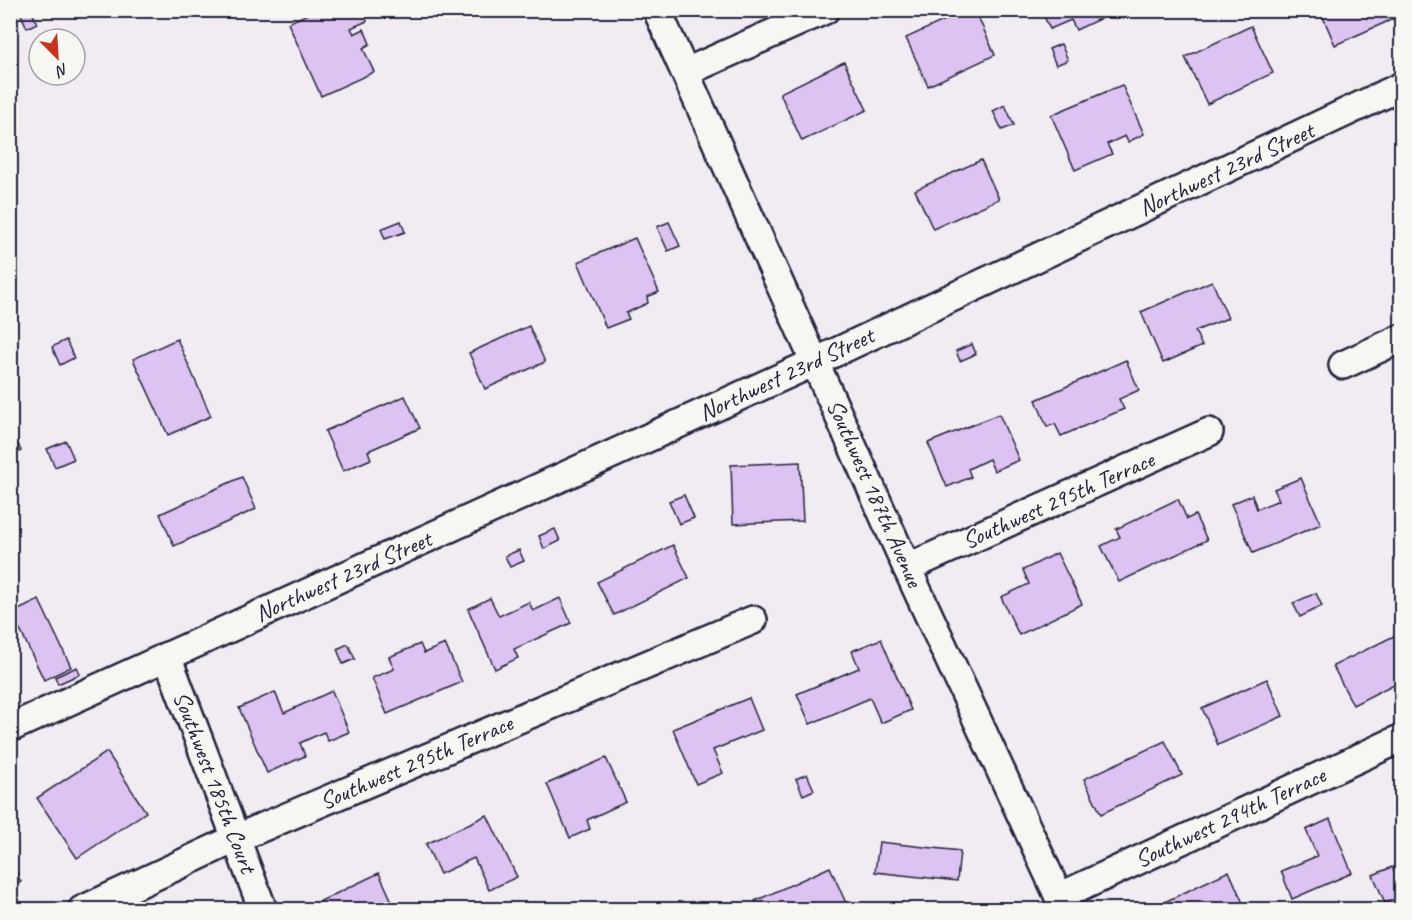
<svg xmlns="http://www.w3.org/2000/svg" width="1412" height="920" font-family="Caveat,sans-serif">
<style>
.building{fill:#dcc3f2;stroke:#22223b;stroke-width:1.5}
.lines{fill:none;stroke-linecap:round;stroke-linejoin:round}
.minor-casing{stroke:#22223b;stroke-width:32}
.minor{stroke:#f6f6f2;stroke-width:27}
.labels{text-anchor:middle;stroke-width:4.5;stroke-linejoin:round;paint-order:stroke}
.street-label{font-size:24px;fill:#22223b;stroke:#f6f6f2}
</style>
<rect width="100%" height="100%" fill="#f1ecf2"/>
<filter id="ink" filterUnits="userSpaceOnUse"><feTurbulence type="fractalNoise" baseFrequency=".0167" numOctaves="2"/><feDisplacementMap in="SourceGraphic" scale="12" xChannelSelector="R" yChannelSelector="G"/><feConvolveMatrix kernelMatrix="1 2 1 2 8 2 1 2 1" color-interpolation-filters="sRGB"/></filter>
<g filter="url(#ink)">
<!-- building -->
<g class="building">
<polygon points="19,10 31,10 37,23 27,28"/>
<polygon points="316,10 362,10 367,21 351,28 354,34 364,29 370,44 363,48 374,72 321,96 288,23"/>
<polygon points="967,10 975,10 995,55 928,86 906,38"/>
<polygon points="1041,10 1108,10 1110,14 1076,30 1071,20 1050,29"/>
<polygon points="1320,10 1400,10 1402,15 1335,45"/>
<polygon points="1251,26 1273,73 1207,104 1185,57"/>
<polygon points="1061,44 1068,60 1056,65 1049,49"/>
<polygon points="844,62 867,110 802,141 780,93"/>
<polygon points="1122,85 1144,134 1128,142 1125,136 1107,144 1112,154 1075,170 1051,115"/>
<polygon points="1005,105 1014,125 1002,130 993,111"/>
<polygon points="981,160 999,199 933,229 915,190"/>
<polygon points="401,221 405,232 385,239 381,229"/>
<polygon points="669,222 680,246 668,251 657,227"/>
<polygon points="635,238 659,292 647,297 648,303 626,313 629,319 606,328 578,262"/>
<polygon points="1212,281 1228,318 1195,331 1202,346 1163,363 1141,312"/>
<polygon points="529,326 545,362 485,389 469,353"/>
<polygon points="177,339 211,416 168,435 133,359"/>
<polygon points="66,340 74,358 60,365 52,347"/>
<polygon points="972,344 976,354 960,361 956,351"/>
<polygon points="1126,360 1139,390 1119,399 1124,409 1061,436 1055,424 1047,427 1036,400"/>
<polygon points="405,396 420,428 368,451 371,459 343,471 325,431"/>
<polygon points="999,414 1019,460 994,471 989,459 968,469 971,477 947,487 928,443"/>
<polygon points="11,427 21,451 10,456 10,428"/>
<polygon points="66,441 74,459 55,467 47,449"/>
<polygon points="800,462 803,521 733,524 731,465"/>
<polygon points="242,477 256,509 174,546 160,514"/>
<polygon points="1301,478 1321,524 1253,553 1231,504 1252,495 1257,509 1279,500 1274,489"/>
<polygon points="684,495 694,518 679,524 669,501"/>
<polygon points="1178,499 1187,519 1195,515 1207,540 1119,582 1101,546 1120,537 1116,529"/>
<polygon points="555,529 560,541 544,549 539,536"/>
<polygon points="673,545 689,578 614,615 597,582"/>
<polygon points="519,550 524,561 510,567 505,556"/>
<polygon points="1057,553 1082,604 1019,635 1001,597 1029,584 1023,570"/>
<polygon points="1316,593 1322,606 1300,617 1293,603"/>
<polygon points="490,598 499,616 529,602 533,611 560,598 571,623 514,649 518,658 495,669 468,609"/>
<polygon points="39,600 71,667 44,680 12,613"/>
<polygon points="1402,632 1402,680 1353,705 1333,666"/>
<polygon points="881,639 911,710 881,723 870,698 810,724 797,694 859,668 852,651"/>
<polygon points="348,644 355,659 343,664 337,649"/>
<polygon points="420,644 424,653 445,644 462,682 387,714 372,678 394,669 389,657"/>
<polygon points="77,667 80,674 58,684 55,677"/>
<polygon points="1267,679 1283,716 1218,745 1202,708"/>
<polygon points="332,691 349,732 328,741 324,732 300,743 305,756 267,773 239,708 275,692 284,713"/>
<polygon points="749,698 762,730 713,750 723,773 696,784 673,729"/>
<polygon points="1165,741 1182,775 1101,814 1084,779"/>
<polygon points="107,752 146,812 77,858 37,798"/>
<polygon points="606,758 626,802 587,820 590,829 570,838 547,784"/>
<polygon points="807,774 814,790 803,795 796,779"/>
<polygon points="487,815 517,877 489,890 474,858 440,874 426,844"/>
<polygon points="1330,819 1352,873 1292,899 1281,871 1317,856 1306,830"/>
<polygon points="879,842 960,851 957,881 875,872"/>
<polygon points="10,860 21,882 10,887"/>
<polygon points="830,867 849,910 759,910 755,901"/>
<polygon points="1392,867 1402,888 1402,896 1385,903 1373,875"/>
<polygon points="1229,871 1246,910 1148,910"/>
<polygon points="379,873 395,908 392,910 302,910"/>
</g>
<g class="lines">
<!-- minor casing -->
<g class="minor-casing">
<g id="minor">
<polyline points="657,10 907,568 1065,910"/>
<polyline points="686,72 825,10"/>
<polyline points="1343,365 1402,338"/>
<polyline points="907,568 1209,432"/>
<polyline points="167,656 263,910"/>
<polyline points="10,728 817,361 1402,86"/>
<polyline points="1059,897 1402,738"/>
<polyline points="82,910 237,838 753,620"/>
</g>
</g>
<!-- minor -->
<use href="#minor" class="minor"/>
</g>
</g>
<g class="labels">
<!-- street labels -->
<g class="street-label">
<text transform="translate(1226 169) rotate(-25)" y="8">Northwest 23rd Street</text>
<text transform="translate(786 374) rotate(-25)" y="8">Northwest 23rd Street</text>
<text transform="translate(875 493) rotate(66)" y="8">Southwest 187th Avenue</text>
<text transform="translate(1058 500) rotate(-24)" y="8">Southwest 295th Terrace</text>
<text transform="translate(343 576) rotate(-24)" y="8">Northwest 23rd Street</text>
<text transform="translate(416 762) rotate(-23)" y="8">Southwest 295th Terrace</text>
<text transform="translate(215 782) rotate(69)" y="8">Southwest 185th Court</text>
<text transform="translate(1230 817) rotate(-25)" y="8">Southwest 294th Terrace</text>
</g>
</g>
<!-- margin -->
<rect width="1412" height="920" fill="none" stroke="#f6f6f2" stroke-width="36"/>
<rect x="18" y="18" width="1376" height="884" fill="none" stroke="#22223b" stroke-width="2" filter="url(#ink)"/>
<!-- north arrow -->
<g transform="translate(57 57) rotate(156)"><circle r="28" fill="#f6f6f2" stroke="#a1a1a9" stroke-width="1.5"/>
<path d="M0-4.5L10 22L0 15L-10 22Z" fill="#c8321e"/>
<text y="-9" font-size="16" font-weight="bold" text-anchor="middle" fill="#22223b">N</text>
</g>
</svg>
